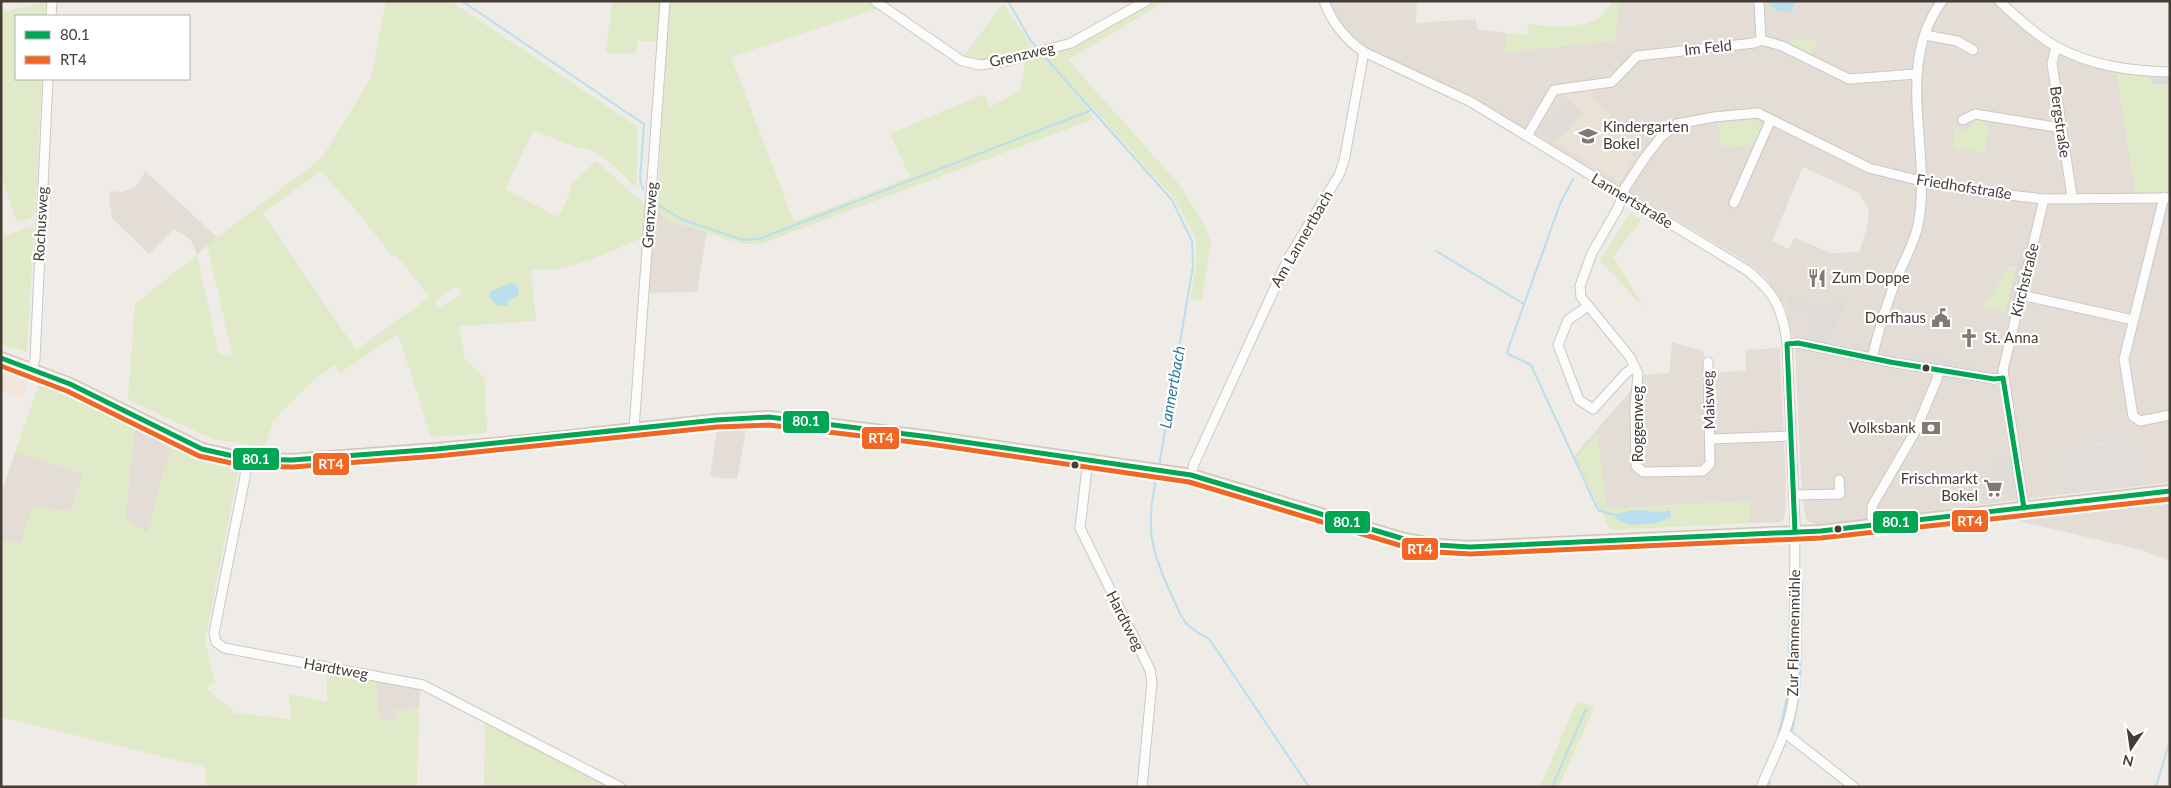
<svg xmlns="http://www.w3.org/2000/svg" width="2171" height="788" font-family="Lato,sans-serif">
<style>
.residential{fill:#e3ddd5;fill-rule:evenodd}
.commercial{fill:#f2e6db}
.industrial{fill:#e2ddd9}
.education{fill:#eae2d7}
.green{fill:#e0e9c8;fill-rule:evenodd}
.parking{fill:#dedbd8}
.water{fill:#b9deec}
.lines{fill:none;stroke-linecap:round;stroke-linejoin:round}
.stream{stroke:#b9deec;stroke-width:2}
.minor-casing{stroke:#cbc8c4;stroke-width:11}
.major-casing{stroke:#d1c6b6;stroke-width:14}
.minor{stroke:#fdfcfc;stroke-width:9}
.major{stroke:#f0eae3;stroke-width:11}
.bus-1-casing{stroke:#fff;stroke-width:9}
.bus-2-casing{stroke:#fff;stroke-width:9}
.bus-1{stroke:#00a651;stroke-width:5}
.bus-2{stroke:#f26522;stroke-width:5}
.bus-dot{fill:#443c35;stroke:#fff;stroke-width:2}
.labels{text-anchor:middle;stroke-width:4.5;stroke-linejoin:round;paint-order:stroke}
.street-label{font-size:15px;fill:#443c35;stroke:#fff}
.poi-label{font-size:15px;fill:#443c35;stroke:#fff;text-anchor:start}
.water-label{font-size:16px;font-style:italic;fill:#2d7b9e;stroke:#fff}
.line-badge{stroke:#fff;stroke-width:2}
.badge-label{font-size:14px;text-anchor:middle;font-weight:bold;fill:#fff}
</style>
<rect width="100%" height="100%" fill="#efece8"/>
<!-- residential -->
<g class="residential">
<path d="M1329,1H1417L1416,23L1476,19L1477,29L1507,33L1505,52L1614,41L1620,1H1768L1778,10L1789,11L1797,5L1798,1H1994L2028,32L2047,46L2140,73L2135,192H2170V482L2141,486L2134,434L2115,438L2114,434L2082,453L2054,464L2058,495L1858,520L1815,524L1809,522L1806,518L1802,498L1795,347L1786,308L1766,278L1745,261L1472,98L1366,49L1343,29L1331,10ZM1975,122L1988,127L1985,152L1954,147V129L1969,130ZM1803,167L1859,193L1869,209L1867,228L1859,252L1832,253L1794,238L1789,249L1772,241ZM2009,267L2016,268L2005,313L1984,307Z"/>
<polygon points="145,171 217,237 197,255 191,240 174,229 149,254 112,218 109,199 110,191 122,192 132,189 139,183"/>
<polygon points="655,210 670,221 707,232 697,292 647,293"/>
<polygon points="1672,342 1704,351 1704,359 1712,360 1713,373 1746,370 1745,350 1780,348 1786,484 1785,515 1782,522 1750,523 1749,501 1600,509 1574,456 1644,375 1669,373"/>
<polygon points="135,425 172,444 147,534 125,518"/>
<polygon points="747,425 737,479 710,477 717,428"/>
<polygon points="15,452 83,473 71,511 32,508 21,544 1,539 1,495"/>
<polygon points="2170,497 2170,561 2142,550 2001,517"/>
<polygon points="376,679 420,687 419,708 395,711 396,720 384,722 382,713 379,713"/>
</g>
<!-- commercial -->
<polygon class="commercial" points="1,367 29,377 23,398 1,391"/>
<!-- industrial -->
<polygon class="industrial" points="2114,433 2115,438 2134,434 2141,486 2058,495 2054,463 2060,462 2060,453 2082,453 2082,443 2099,445 2102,436"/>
<!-- education -->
<polygon class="education" points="1592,88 1592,98 1618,122 1610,130 1635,158 1620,182 1556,143 1584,113 1563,94 1566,90"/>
<!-- green -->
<g class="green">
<path d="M386,1H450L638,127L636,187C622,175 597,145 577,148L533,130L505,189L558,217L568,198L572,184L596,161L645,204L644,237L593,259L559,269L531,270L536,321L459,326L465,359L485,379L487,433L431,437L398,334L340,373L334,365L312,382L273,421L265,447L213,439L128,400L135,304L197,255L219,354L233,356L207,245L322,158L371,78ZM321,171L361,216L392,257L396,255L430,297L356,350L263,213ZM457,286L462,294L439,308L434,301Z"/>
<polygon points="613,1 662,1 659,36 654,41 637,41 636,53 605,53"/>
<polygon points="669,1 869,1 879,8 731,57 794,222 910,177 890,134 984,94 990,107 1020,91 1026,58 1061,51 1155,1 1166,1 1068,60 1178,183 1204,223 1211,242 1202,300 1190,299 1196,265 1196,238 1173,197 1091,106 1086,107 1094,119 760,244 743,244 670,221 655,210 658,193"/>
<path d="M1612,1H1620L1615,41L1505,52L1507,33L1527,35L1528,24C1555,28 1600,32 1612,1Z"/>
<polygon points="46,2 45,16 16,16 16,79 42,79 35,211 32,217 17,222 1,175 1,12"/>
<polygon points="1003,4 1035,50 980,62 963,57"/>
<polygon points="1818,39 1810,56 1790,47 1791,40"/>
<polygon points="2116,71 2170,75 2170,192 2135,192"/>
<polygon points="1755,120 1761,123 1763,128 1754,145 1722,148 1718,123"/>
<polygon points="1977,120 1986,120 1985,127 1988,127 1985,152 1954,148 1953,129 1968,130"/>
<polygon points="1630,213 1641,220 1613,257 1645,309 1600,261"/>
<polygon points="29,227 34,227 27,352 1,344 1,237"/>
<polygon points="2009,267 2012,269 2017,268 2005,313 1983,307"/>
<polygon points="40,382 67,391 135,425 125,518 146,534 172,444 238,473 205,641 215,683 205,687 235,713 291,719 289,694 327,702 327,670 376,679 379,713 382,713 384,722 396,720 394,711 419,708 417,787 206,787 206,768 201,766 1,717 1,539 21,544 32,508 71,511 83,473 15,452"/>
<polygon points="1597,434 1607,507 1600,507 1576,457"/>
<polygon points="1750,501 1750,523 1610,530 1600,509"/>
<polygon points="1577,701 1594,707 1559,787 1540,787"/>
<polygon points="485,719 615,787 484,787"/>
</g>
<!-- parking -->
<g class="parking">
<polygon points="2150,75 2170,76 2170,84 2151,84"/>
<polygon points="1568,100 1582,113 1555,142 1541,131"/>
<polygon points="2021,253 2026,255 2012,312 2006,310"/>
<polygon points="1836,294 1848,297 1827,345 1804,341 1813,315 1787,305 1791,295 1829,311"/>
<polygon points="1909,354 1971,363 1970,368 1908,359"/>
<polygon points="2011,460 2014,484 2004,485 2003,476 1996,477 1994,462"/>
</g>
<!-- water -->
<g class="water">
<path d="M1768,1H1798L1791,11C1782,13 1772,10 1768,1Z"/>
<polygon points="511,283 516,285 519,290 518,295 509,300 506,306 497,305 489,297 490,292"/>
<path d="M1634,510L1661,512L1668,510L1670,511L1671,517C1660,525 1623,529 1615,517V514Z"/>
</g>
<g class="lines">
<!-- stream -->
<g class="stream">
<polyline points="462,1 644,124 640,180 643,189"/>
<polyline points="1008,1 1031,41 1038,49"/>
<polyline points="1043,55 1172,200 1192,241 1193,266 1159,466"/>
<polyline points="1573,179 1560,204 1507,352 1508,354 1531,365 1598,510 1615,515"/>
<polyline points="658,205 683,220 743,240 759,239 1092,110"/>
<polyline points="1436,251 1524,304"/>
<path d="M1157,475C1145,527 1150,550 1173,598C1177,606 1181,619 1188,625C1194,631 1203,635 1210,640L1309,787"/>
<polyline points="1792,732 1800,689 1802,581"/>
<polyline points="1779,733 1789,689 1790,599"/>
<polyline points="1552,787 1586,709"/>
<polyline points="1767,787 1770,781"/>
<polyline points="2156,787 2170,740"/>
</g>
<!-- minor casing -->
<g class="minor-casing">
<g id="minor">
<polyline points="875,1 962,61 980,65 1002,62 1071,43 1146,1"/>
<path d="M1324,1C1332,23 1345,39 1364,52L1471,102L1748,271C1775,293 1783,309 1787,344L1795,522L1794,689C1793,724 1774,755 1761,787"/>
<polyline points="1759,1 1761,40"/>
<path d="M1999,1C2017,17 2036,35 2057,47C2092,66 2130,71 2170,72"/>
<polyline points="51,16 52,1"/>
<polyline points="1925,35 1957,41 1973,50"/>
<polyline points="2056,47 2052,63 2072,197"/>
<polyline points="1963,120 1975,114 2061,128"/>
<polyline points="1527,136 1554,90 1612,82 1637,56 1754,43 1761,40 1782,46 1849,79 1916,74"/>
<polyline points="2164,197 2124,359 2133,416 2140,421 2170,415"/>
<polyline points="1734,203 1771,119"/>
<polyline points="2021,295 2133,320"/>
<polyline points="1588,306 1568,320 1558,345 1579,400 1593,409 1626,373 1634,367"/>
<polyline points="1787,344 1798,343 1890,362 1994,379 2003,378"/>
<path d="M1872,358C1879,329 1887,302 1898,275C1905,259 1915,241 1918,225C1933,151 1893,67 1942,1"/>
<polyline points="1708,362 1710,464 1703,471 1643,472 1636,466 1635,407 1638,374 1630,357 1581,297 1580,286 1592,253 1618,208 1625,188 1646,156 1661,137 1677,124 1714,117 1758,113 1869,168 1921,181 1982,192 2044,199 2170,198"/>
<polyline points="32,369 35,359 48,79"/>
<polyline points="634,429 665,1"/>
<polyline points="1710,439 1791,436"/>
<polyline points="246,459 245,477 214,633 216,642 224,648 423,685 620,787"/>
<polyline points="1088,459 1080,528 1150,670 1152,682 1142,787"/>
<polyline points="1191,475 1194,464 1289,257 1339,175 1344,161 1364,52"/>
<polyline points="1794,495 1840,494 1839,480"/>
<polyline points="2024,508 2003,370 2044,199"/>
<polyline points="1872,526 1872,506 1915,432 1937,379 1939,369"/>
<polyline points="1785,733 1854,787"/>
</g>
</g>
<!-- major casing -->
<g class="major-casing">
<polyline id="major" points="1,358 70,384 202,449 246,459 292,460 437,449 526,441 716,420 769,417 930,437 1191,475 1404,539 1437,545 1470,547 1821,531 2170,491"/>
</g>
<!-- minor -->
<use href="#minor" class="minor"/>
<!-- major -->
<use href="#major" class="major"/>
<!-- bus-1 casing -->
<g class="bus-1-casing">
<g id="bus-1">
<polyline points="1,358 70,384 202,449 246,459 292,460 437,449 716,420 769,417 930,437 1191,475 1404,539 1437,545 1470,547 1821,531 2170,491"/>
<polyline points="1795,532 1787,344 1798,343 1890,362 1994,379 2003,378 2024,508"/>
</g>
</g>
<!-- bus-2 casing -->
<g class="bus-2-casing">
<polyline id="bus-2" points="1,366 67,391 199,456 245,466 293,467 438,456 717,427 769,425 929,444 1189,482 1402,546 1436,552 1470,554 1821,538 2170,499"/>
</g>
<!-- bus-1 -->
<use href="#bus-1" class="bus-1"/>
<!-- bus-2 -->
<use href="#bus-2" class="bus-2"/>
</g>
<!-- icons -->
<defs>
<g id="school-bare" transform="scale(1.5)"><path d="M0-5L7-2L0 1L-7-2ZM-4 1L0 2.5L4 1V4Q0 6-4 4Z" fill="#807a74" stroke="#fff" stroke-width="2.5" paint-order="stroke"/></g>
<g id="restaurant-bare" transform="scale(1.5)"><path d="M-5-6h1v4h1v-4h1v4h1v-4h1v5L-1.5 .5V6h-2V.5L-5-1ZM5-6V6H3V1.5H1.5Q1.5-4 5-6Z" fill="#807a74" stroke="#fff" stroke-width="2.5" paint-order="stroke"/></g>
<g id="civic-bare" transform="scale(1.5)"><path d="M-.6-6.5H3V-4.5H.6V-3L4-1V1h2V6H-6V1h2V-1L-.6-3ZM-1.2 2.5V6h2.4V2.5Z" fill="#807a74" stroke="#fff" stroke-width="2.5" paint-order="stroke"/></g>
<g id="church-bare" transform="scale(1.5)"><path d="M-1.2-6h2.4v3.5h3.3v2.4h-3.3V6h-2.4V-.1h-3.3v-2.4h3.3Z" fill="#807a74" stroke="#fff" stroke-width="2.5" paint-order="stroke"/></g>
<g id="bank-bare" transform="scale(1.5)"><path d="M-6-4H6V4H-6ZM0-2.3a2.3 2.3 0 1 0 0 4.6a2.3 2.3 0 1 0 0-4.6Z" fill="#807a74" stroke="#fff" stroke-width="2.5" paint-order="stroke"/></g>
<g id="supermarket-bare" transform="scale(1.5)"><path d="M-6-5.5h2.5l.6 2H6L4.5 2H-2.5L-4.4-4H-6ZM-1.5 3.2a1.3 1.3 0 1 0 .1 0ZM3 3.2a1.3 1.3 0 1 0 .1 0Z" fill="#807a74" stroke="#fff" stroke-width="2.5" paint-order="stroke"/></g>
</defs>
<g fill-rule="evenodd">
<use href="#school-bare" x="1588" y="136"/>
<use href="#restaurant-bare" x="1817" y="278"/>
<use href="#civic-bare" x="1941" y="318"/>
<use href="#church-bare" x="1969" y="338"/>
<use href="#bank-bare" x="1931" y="428"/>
<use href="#supermarket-bare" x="1993" y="488"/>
</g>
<!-- markers -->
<g class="bus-dot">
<circle cx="1926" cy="368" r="4.5"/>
<circle cx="1075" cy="465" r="4.5"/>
<circle cx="1838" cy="529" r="4.5"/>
</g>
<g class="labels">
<!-- street labels -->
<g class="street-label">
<text transform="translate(1708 48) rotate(-6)" y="5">Im Feld</text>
<text transform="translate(1022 55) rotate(-13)" y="5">Grenzweg</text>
<text transform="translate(2060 122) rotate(82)" y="5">Bergstraße</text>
<text transform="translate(1964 187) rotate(9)" y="5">Friedhofstraße</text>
<text transform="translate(1632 201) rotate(31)" y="5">Lannertstraße</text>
<text transform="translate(650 215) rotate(-86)" y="5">Grenzweg</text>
<text transform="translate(41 224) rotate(-87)" y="5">Rochusweg</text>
<text transform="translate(1302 239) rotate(-60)" y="5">Am Lannertbach</text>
<text transform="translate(2025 280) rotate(-76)" y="5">Kirchstraße</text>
<text transform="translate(1709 400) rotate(-92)" y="5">Maisweg</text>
<text transform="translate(1638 424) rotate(-90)" y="5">Roggenweg</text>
<text transform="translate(1125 621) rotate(63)" y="5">Hardtweg</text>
<text transform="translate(1794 633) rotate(-89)" y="5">Zur Flammenmühle</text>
<text transform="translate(336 669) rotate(10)" y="5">Hardtweg</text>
</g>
<!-- poi labels -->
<g class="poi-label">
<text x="1603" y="132">Kindergarten<tspan x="1603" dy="17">Bokel</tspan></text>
<text x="1832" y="283">Zum Doppe</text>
<text x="1926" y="323" text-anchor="end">Dorfhaus</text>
<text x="1984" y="343">St. Anna</text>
<text x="1916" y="433" text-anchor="end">Volksbank</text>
<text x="1978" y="484" text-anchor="end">Frischmarkt<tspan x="1978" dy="17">Bokel</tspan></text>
</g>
<!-- water labels -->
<g class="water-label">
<text transform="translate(1172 387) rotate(-80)" y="6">Lannertbach</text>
</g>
</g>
<g class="line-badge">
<rect x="782" y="410" width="48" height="24" rx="5" fill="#00a651"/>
<rect x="861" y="426" width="39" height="24" rx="5" fill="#f26522"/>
<rect x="232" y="447" width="48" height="24" rx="5" fill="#00a651"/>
<rect x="312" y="452" width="38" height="24" rx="5" fill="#f26522"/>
<rect x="1951" y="509" width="38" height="24" rx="5" fill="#f26522"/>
<rect x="1324" y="510" width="47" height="24" rx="5" fill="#00a651"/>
<rect x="1872" y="510" width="47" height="24" rx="5" fill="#00a651"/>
<rect x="1401" y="537" width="38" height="24" rx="5" fill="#f26522"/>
</g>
<g class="badge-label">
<text x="806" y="426">80.1</text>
<text x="881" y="443">RT4</text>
<text x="256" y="464">80.1</text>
<text x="331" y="469">RT4</text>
<text x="1970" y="526">RT4</text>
<text x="1347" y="527">80.1</text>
<text x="1896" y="527">80.1</text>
<text x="1420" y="554">RT4</text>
</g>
<!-- border -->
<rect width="2171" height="788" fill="none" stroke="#443c35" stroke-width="5"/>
<!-- legend -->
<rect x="15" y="15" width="175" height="65" fill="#ffffff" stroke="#b4b1ae"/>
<rect x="25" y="31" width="25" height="8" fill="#00a651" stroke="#b4b1ae"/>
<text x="60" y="40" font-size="15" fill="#443c35">80.1</text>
<rect x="25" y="56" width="25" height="8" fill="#f26522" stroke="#b4b1ae"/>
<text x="60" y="65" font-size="15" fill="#443c35">RT4</text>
<!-- north arrow -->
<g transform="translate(2131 748) rotate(193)" stroke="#ffffff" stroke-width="4" paint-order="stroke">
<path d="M0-4L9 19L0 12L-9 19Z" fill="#443c35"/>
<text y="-8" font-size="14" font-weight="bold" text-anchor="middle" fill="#443c35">N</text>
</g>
</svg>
